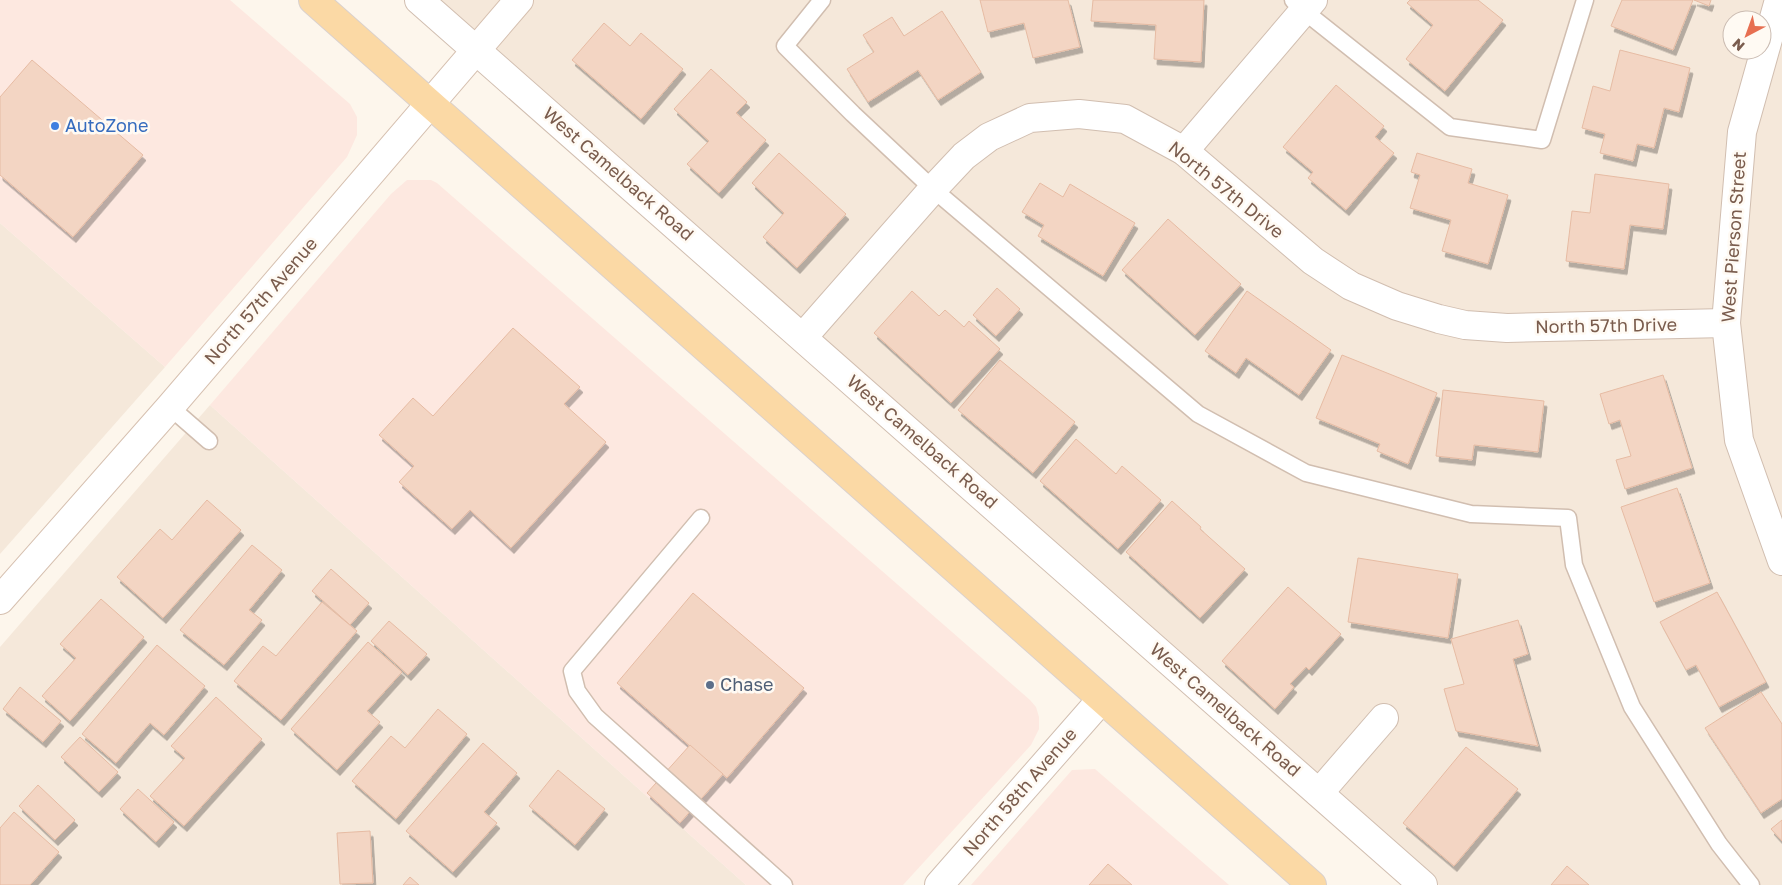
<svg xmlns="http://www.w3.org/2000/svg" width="1782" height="885" font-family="'Golos Text',sans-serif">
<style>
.residential{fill:#f5e8da;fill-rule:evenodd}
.commercial{fill:#fde8e0}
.building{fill:#f3d5c3;stroke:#e6bba3;filter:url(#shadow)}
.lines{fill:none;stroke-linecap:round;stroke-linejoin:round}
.lane-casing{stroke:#d1beb0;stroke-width:19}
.street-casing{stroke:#d1beb0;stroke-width:30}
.secondary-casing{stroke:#d6c0b0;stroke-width:30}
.primary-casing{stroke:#dad1cd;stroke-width:30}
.lane{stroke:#fff;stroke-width:16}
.street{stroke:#fff;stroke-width:28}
.secondary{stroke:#fff;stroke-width:28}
.primary{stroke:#fbd9a5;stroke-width:28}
.shop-dot{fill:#3f7fe0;stroke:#fffaf3;stroke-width:2}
.service-dot{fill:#5c6f8a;stroke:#fffaf3;stroke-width:2}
.labels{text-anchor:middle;stroke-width:5;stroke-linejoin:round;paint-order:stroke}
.shop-label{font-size:18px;fill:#366cbe;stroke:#fffaf3;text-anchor:start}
.street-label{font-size:18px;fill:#7a5c4d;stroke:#fffaf3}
.service-label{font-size:18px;fill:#4e5e75;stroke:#fffaf3;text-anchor:start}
</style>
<defs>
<filter id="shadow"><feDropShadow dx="3" dy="5.5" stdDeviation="0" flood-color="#0004"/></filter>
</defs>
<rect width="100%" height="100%" fill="#fdf6ec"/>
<!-- residential -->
<g class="residential">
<path d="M436,0H1782V885H1439ZM1732,20H1762V50H1732Z"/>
<polygon points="0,223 165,367 0,554"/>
<polygon points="210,405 746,885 0,885 0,647"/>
</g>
<!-- commercial -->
<g class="commercial">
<polygon points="0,0 230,0 350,104 357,117 357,135 347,157 165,367 0,223"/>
<polygon points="407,180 431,180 437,183 1030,700 1036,707 1039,717 1039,729 1031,745 903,885 746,885 210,405 391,194"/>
<polygon points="1095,769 1229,885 971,885 1072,770"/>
</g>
<!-- building -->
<g class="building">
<polygon points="980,0 1068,0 1080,47 1033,58 1024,23 988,32"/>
<polygon points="1093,0 1204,0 1201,62 1154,59 1156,25 1091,21"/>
<polygon points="1410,0 1478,0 1503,20 1445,91 1406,59 1433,25 1407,3"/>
<polygon points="1622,0 1693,0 1673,50 1611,26"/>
<polygon points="1694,0 1711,0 1709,6"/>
<polygon points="942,11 981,72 938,100 918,70 868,102 847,69 874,52 863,35 892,17 904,36"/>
<polygon points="604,23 630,46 641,33 683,69 641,119 572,60"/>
<polygon points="1620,50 1690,68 1679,112 1664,108 1654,148 1637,144 1633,161 1600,153 1605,134 1582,128 1593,86 1610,91"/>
<polygon points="32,60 143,155 73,237 0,175 0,97"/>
<polygon points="711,69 747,102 736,113 766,140 719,193 687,164 709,141 674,109"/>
<polygon points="1336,85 1384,126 1375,137 1394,153 1346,210 1308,178 1313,172 1283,147"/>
<polygon points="779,153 846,214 797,268 763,237 784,213 752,183"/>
<polygon points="1417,153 1472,169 1468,183 1508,195 1488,264 1442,251 1451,220 1410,208 1420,175 1411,172"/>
<polygon points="1595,174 1669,184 1663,229 1630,225 1624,269 1566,261 1572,211 1590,213"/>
<polygon points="1040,183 1063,197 1070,184 1135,223 1103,276 1038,236 1044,225 1022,212"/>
<polygon points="1168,219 1241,284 1195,335 1122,270"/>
<polygon points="997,288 1020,309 996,336 973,315"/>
<polygon points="912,291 939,316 945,310 964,327 969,321 1000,349 951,403 874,333"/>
<polygon points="1247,291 1331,350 1299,395 1246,358 1236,373 1205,351"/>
<polygon points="513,328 580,387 564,404 606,442 511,548 470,510 452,529 399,482 414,466 379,435 413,398 433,416"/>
<polygon points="1342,355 1437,393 1408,464 1377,451 1380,444 1316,418"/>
<polygon points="1000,360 1075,422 1033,473 958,410"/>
<polygon points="1663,375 1692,468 1625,489 1616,460 1631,456 1620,420 1609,424 1600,394"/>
<polygon points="1443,390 1544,401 1538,452 1474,445 1472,460 1436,456"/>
<polygon points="1076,439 1116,474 1122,466 1161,500 1118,549 1040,481"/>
<polygon points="1677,488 1710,583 1654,602 1621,507"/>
<polygon points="207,500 241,530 163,618 117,577 160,529 172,540"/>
<polygon points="1172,501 1201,527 1200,529 1245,569 1200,618 1126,552"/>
<polygon points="252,545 282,570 249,610 262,620 224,665 180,630"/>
<polygon points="1358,558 1458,574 1448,638 1348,622"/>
<polygon points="331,569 369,603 350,625 312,591"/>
<polygon points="1288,587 1341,634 1309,670 1306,667 1290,684 1294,687 1275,709 1222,661"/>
<polygon points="1717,592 1766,682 1719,707 1696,665 1686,670 1660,622"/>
<polygon points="693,593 804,688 727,778 617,683"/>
<polygon points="101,599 144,637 70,721 42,696 76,658 60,644"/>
<polygon points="322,602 357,631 281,720 234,681 263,646 276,656"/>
<polygon points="1518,620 1528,654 1513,659 1538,746 1456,731 1444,689 1464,684 1451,639"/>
<polygon points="389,621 427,654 408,675 371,641"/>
<polygon points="368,642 402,672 367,711 380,722 337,770 291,729"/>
<polygon points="157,645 205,686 164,735 150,723 116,763 82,734"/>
<polygon points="20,687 61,721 43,742 3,709"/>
<polygon points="1761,692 1782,724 1782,799 1761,813 1705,728"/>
<polygon points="216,697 262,739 184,826 150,796 185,758 171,746"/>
<polygon points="438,709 467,734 396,819 352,781 391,736 405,748"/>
<polygon points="80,737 118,772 99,792 61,757"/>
<polygon points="483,743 517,773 484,812 497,823 453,872 406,831"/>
<polygon points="690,745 723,774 680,823 647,793"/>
<polygon points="1466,747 1518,789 1454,866 1403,823"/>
<polygon points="558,770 605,809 575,845 529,806"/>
<polygon points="38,785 75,820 55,840 19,806"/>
<polygon points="138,789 174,822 156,842 120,809"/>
<polygon points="14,812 59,852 30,885 0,885 0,828"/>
<polygon points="1782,820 1782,841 1771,829"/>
<polygon points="370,831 373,883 340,884 337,833"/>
<polygon points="1108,864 1132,885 1089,885"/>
<polygon points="1567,866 1589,885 1551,885"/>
<polygon points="410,877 419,885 403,885"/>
</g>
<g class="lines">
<!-- lane casing -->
<g class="lane-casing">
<g id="lane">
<polyline points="822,0 785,46 853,114 933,189 1198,414 1306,473 1471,514 1568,518 1574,565 1632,707 1719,844 1751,885"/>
<polyline points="1293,0 1304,11 1450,127 1542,140 1585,0"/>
<polyline points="170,407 209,441"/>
<polyline points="701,518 572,671 577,691 595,716 784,885"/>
</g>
</g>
<!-- street casing -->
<g class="street-casing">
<g id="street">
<polyline points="419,0 1423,885"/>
<polyline points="1779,0 1742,132 1726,323 1739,440 1782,561"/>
<polyline points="1184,151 1313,0"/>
<polyline points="803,337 933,189 964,156 989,137 1030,118 1079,114 1125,119 1184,151 1313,261 1351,286 1397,306 1439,319 1465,325 1507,328 1726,323"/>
<polyline points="1319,793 1384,718"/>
<polyline points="939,885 1101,700"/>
</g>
</g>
<!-- secondary casing -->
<g class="secondary-casing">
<polyline id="secondary" points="0,600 170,407 519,0"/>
</g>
<!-- primary casing -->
<g class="primary-casing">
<polyline id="primary" points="313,0 1312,885"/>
</g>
<!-- lane -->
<use href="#lane" class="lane"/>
<!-- street -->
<use href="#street" class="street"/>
<!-- secondary -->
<use href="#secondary" class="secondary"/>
<!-- primary -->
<use href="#primary" class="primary"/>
</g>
<!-- markers -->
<circle class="shop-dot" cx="55" cy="126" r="5"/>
<circle class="service-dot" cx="710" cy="685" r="5"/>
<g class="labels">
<!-- shop labels -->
<g class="shop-label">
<text x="65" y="132">AutoZone</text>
</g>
<!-- street labels -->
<g class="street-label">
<text transform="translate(618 174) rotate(41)" y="6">West Camelback Road</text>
<text transform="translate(1226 190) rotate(39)" y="6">North 57th Drive</text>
<text transform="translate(1734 237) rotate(-86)" y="6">West Pierson Street</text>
<text transform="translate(261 301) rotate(-49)" y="6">North 57th Avenue</text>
<text transform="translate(1606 326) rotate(-1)" y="6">North 57th Drive</text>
<text transform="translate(922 442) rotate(41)" y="6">West Camelback Road</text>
<text transform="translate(1225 710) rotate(41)" y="6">West Camelback Road</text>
<text transform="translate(1020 792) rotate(-49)" y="6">North 58th Avenue</text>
</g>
<!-- service labels -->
<g class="service-label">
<text x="720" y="691">Chase</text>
</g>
</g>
<!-- north arrow -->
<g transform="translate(1747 35) rotate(221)"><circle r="24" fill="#fffaf3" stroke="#cabbb1"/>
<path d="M0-4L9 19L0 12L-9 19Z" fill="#e76f51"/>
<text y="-8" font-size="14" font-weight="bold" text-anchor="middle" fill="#7a5c4d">N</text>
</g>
</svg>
